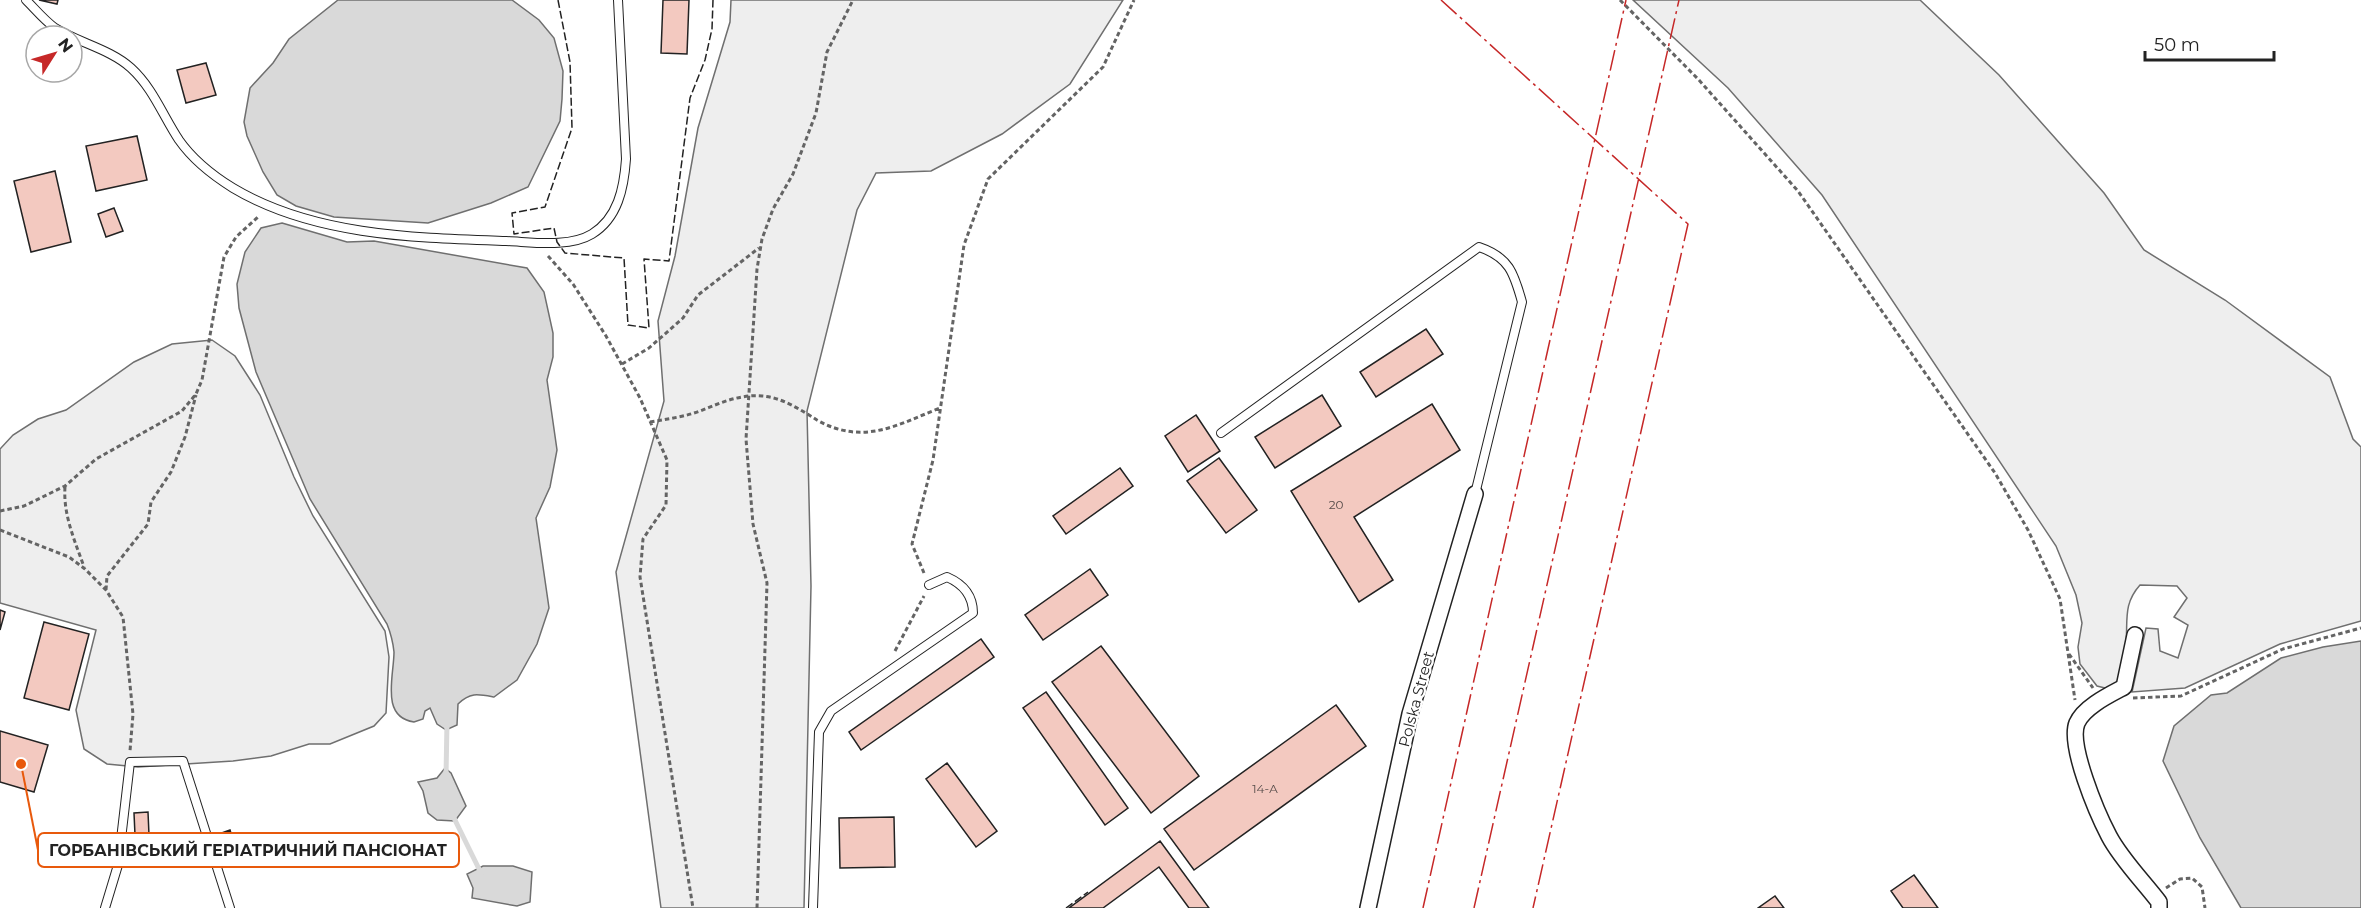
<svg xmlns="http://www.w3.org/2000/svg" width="2361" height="908" viewBox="0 0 2361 908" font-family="Montserrat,sans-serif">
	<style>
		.green { fill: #eee; stroke: #6f6f6f; stroke-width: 1.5 }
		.water { fill: #d9d9d9; stroke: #6f6f6f; stroke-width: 1.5 }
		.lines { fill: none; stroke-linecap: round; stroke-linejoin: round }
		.stream { stroke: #d9d9d9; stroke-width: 5 }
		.building { fill: #f3c9c0; stroke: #222; stroke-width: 1.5 }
		.lane-casing { stroke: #222; stroke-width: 10 }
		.street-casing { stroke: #222; stroke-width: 18 }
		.path { stroke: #646464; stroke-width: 3; stroke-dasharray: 4.5 3; stroke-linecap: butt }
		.lane { stroke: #fff; stroke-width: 8 }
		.street { stroke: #fff; stroke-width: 15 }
		.fence { stroke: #222; stroke-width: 1.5; stroke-dasharray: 8 3; stroke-linecap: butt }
		.power { stroke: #c62828; stroke-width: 1.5; stroke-dasharray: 21 4.5 3 4.5; stroke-linecap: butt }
		.labels { text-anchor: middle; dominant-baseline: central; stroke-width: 4.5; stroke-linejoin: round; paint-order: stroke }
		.number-label { font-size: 12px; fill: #564c4a }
		.street-label { font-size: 15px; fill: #222; stroke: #fff }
		.leader { fill: none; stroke: #e8590c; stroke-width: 2 }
		.callout-dot { fill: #e8590c; stroke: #fff; stroke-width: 2 }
		.callout { fill: #fff; stroke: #e8590c; stroke-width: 2 }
		.callout-label { font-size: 16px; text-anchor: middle; font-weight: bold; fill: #222 }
	</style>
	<rect width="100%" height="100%" fill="#fff"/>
	<!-- green -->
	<path class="green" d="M731,0H1123L1070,84L1002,134L931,171L876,173L857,210L807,411L811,586L804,908H661L616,572L664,401L658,321L675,256L698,128L730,22Z
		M1633,0H1920L1999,75L2104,193L2144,250L2225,300L2330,377L2353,439L2361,447V621L2280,644L2185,688L2132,692L2146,628L2158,629L2160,651L2178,658L2188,625L2174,617L2187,598L2177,586L2140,585C2123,604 2128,620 2126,643C2125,657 2120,672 2117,685L2105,688L2097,686L2080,664L2078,647L2082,623L2076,595L2056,546L1822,195L1728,88Z
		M212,340L235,356L260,395L294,477L313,516L385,631L389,657L386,713L374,726L330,744H309L271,756L233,761L138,767L107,764L84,749L76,710L96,630L0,603V449L13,435L38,419L66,410L134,362L172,344Z"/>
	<!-- water -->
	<path class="water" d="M338,0H512L539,20L554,38L563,71L562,99L560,121L528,187L491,203L428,223L334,217L296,206L277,195L263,172L247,136L244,122L250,88L273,63L289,39Z
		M282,223L347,242L374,241L527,268L544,292L553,333V357L547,380L557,450L550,487L536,518L549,608L537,644L517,680L494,697C478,694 470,692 458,704L457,725L446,730L437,724L430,708L425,711L423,719L414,722C380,717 394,676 394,652C393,642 391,634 387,624L310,499L256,372L239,308L237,284L245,252L261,228Z
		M2361,641V908H2241L2200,838L2163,761L2174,726L2211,695L2227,693L2281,658L2323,647Z
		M445,768L451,773L466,806L455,821L437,820L428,813L423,791L418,782L437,778Z
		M483,866H513L532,872L530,902L517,906L472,898L473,888L467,874Z"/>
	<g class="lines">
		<!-- stream -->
		<path class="stream" d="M446,776L447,722
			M452,814L481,873"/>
	</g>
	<!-- building -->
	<path class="building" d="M39,0H58L57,4Z
		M663,0H689L687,54L661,53Z
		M206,63L216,95L186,103L177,70Z
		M137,136L147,180L96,191L86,146Z
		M55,171L71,242L31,252L14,181Z
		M114,208L123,231L106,237L98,214Z
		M1426,329L1443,354L1376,397L1360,372Z
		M1322,395L1341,426L1275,468L1255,437Z
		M1432,404L1460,450L1354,517L1393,580L1359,602L1291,491Z
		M1196,415L1220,451L1188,472L1165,436Z
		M1219,458L1257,510L1226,533L1187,481Z
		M1120,468L1133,486L1066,534L1053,516Z
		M1090,569L1108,595L1043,640L1025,615Z
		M0,610L5,612L0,630Z
		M44,622L89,634L69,710L24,698Z
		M981,639L994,657L861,750L849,732Z
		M1101,646L1199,776L1151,813L1052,682Z
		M1046,692L1128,808L1105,825L1023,708Z
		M1336,705L1366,746L1194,870L1164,829Z
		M0,731L48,745L34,792L0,782Z
		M947,763L997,831L976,847L926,779Z
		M148,812L149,835H135L134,813Z
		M894,817L895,867L840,868L839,818Z
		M230,830L237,853L223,857L216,835Z
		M1160,841L1209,908H1189L1159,867L1103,908H1069Z
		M1914,875L1938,908H1903L1891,891Z
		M1775,896L1784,908H1758Z"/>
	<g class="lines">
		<!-- lane casing -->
		<g class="lane-casing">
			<path id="lane" d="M26,0C35,9 45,21 55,28C79,43 110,49 131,68C153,88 163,116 179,140C193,160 212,175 233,188C313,236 416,238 506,241C532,242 569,248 592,234C618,218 624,188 626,159L618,0
				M1221,433L1479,247C1509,257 1514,273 1522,302L1475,494
				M105,908L118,865L130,762L183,761L230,908
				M813,908L819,732L831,711L973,613C973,595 963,584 947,577L929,585"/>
		</g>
		<!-- street casing -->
		<g class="street-casing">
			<path id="street" d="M2135,635L2124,687C2109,695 2084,707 2077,723C2068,745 2097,813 2109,836C2121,859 2143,881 2159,902V908
				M1368,908L1410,714L1475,494"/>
		</g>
		<!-- path -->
		<path class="path" d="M1620,0L1698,79L1798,191L1995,473L2028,530L2060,599L2075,700
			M548,256L573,284L606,336L640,398L667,460L666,505L643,539L640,577L693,908
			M622,364L649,348L683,318L698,295L759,248
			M650,422C667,419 684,417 700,411C720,403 740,394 762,396C781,397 801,410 817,420C863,446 897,425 940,408
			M65,487C63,515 75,541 84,567
			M0,511L24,506L65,486L96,459L182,411L196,394L202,380L224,257L236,237L259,216
			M0,530L69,557L85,569L106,590L123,617L133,714L130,751
			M924,573L912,544L933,460L964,245L988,179L1103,67L1134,0
			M106,590L107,576L148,524L151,502L171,472L185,437L196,395
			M895,651L924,596
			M2069,654L2093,688
			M2133,698L2181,696L2283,649L2361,628
			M2166,888L2180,879L2192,878L2202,887L2205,908
			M757,908L767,583L753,524L746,439L757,269L762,239L773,209L793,174L816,113L827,52L853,0"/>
		<!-- lane -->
		<use href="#lane" class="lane"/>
		<!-- street -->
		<use href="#street" class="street"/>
		<!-- fence -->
		<path class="fence" d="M558,0L570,62L572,128L545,207L512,213L514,234L554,228L557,242L565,253L624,258L628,325L649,328L644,259L669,261L690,98L705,60L712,29L713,0
			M1066,908L1088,892"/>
		<!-- power -->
		<path class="power" d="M1441,0L1688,224L1533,908
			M1423,908L1626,0
			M1474,908L1679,0"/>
	</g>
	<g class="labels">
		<!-- number labels -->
		<g class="number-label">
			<text x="1336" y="504">20</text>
			<text x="1265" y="788">14-А</text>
		</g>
		<!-- street labels -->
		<g class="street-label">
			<text transform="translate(1416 699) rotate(-75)">Polska Street</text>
		</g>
	</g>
	<!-- callouts -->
	<path class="leader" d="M21 764L38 850"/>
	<circle class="callout-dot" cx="21" cy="764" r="6"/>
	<rect class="callout" x="38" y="833" width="421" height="34" rx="6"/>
	<g class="callout-label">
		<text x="248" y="856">ГОРБАНІВСЬКИЙ ГЕРІАТРИЧНИЙ ПАНСІОНАТ</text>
	</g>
	<!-- north arrow -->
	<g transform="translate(54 54) rotate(53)"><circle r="28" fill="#ffffff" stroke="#a7a7a7" stroke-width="1.5"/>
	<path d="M0-4.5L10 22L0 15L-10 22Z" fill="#c62828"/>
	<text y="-9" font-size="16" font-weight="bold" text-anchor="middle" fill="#222222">N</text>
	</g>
	<!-- scale -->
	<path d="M2145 51v9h129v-9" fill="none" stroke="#222222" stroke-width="3"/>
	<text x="2154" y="51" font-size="18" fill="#222222" stroke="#ffffff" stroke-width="4.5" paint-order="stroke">50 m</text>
</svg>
